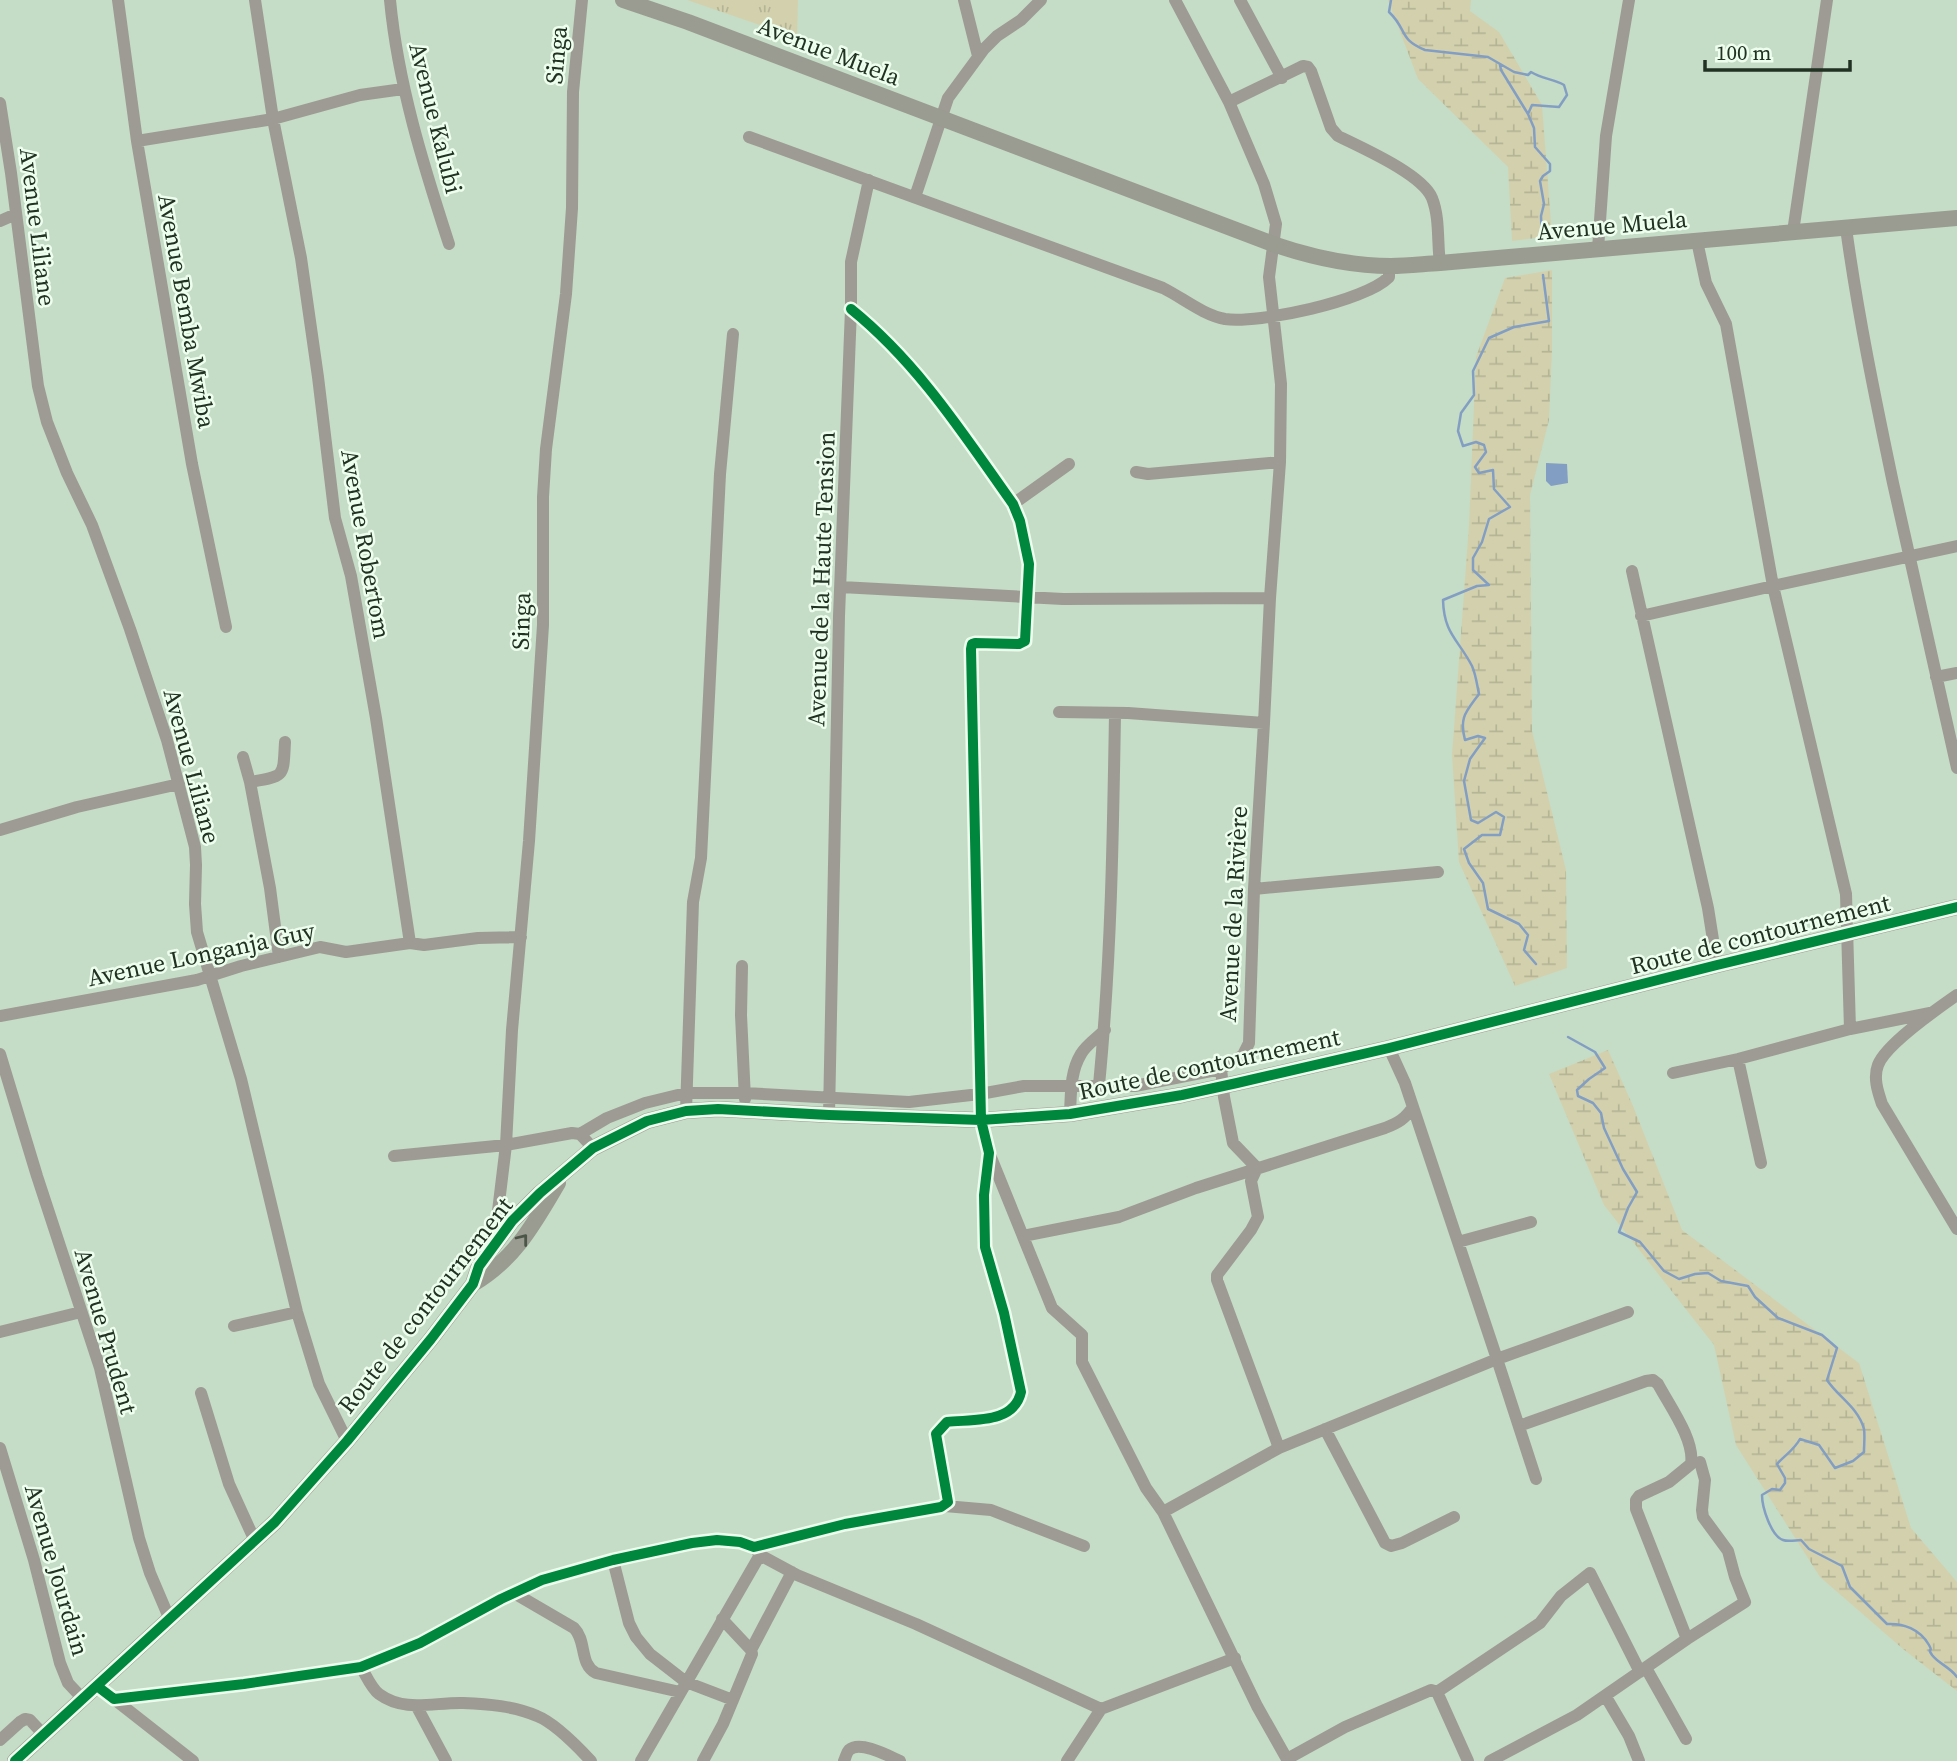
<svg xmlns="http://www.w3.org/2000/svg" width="1957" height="1761" viewBox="0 0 1957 1761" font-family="'Source Serif 4',serif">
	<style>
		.grass { fill: url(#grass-tufts) }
		.wetland { fill: url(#wetland-marsh) }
		.water { fill: #839ec3 }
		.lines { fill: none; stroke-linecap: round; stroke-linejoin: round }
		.stream { stroke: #839ec3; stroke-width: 2.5 }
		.street { stroke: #9d9b94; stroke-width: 12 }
		.secondary { stroke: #9a9b91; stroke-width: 16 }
		.cycleway-casing { stroke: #eefeee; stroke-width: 15 }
		.cycleway { stroke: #00873e; stroke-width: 10 }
		.oneway { stroke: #4b5649 }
		.labels { text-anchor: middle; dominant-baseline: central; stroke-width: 5; stroke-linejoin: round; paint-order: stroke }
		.street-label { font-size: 24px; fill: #213122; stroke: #eefeee }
	</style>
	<defs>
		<pattern id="grass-tufts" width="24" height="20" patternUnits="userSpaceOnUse" patternTransform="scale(1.75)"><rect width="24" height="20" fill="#d3d1ad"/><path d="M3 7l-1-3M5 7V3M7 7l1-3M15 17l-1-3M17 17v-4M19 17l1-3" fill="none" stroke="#b5b495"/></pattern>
		<pattern id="wetland-marsh" width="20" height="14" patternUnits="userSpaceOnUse" patternTransform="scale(1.75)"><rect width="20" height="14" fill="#d3d1ad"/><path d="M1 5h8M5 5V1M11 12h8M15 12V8" fill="none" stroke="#b5b495"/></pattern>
	</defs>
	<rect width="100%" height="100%" fill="#c5dcc6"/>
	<!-- grass -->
	<path class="grass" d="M687,0H798L797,38Z"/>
	<!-- wetland -->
	<path class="wetland" d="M1388,0H1471L1470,11L1499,32L1542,105L1552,236L1512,241L1508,167L1418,79Z
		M1552,270V350L1549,420L1530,495L1532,731L1566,870L1567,968L1515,986L1459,862L1452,755L1469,525L1476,357L1505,278Z
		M1608,1050L1633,1106L1682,1230L1859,1363L1911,1528L1957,1582V1691L1903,1649L1820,1577L1736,1445L1714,1345L1604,1205L1549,1074Z"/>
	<!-- water -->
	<path class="water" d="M1546,463L1567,464L1568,483L1551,486L1546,481Z"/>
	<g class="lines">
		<!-- stream -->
		<path class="stream" d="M1391,0L1389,12C1408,30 1398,39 1425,50L1488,57L1514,72L1528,75L1531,72C1542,79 1554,79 1564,85L1567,95L1559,107L1532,105L1528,114L1534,128L1535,147L1550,164V171L1543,176L1540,181L1544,204L1541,216L1542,241
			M1500,65L1501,70L1528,114
			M1536,964L1524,950L1528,935L1519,924L1488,909L1483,883L1469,863L1464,849L1482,835H1500L1504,817L1496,812L1478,823L1471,820L1464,781L1470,759L1485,738L1478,736L1465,740C1459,717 1466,712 1479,694C1477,685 1476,675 1472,666C1458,639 1444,634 1443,600L1477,586L1489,585L1473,570V558L1482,542L1489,519L1510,507L1494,489L1493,470L1479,473L1475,467L1486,452L1484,445L1476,442L1463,446L1458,431L1461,413L1474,395L1473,371L1489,338L1514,327L1549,321L1543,275
			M1568,1037L1595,1052L1605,1068L1589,1079L1577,1090L1578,1096L1593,1103L1601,1113L1604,1128L1623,1169L1637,1192L1628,1208L1619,1232L1640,1242L1664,1271L1679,1279L1695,1274L1708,1273L1721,1281L1748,1286L1755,1297L1778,1318L1822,1335L1837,1348L1827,1380C1838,1397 1858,1407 1864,1429C1865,1435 1864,1445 1864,1452L1853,1461L1835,1468L1819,1445L1800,1439C1794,1450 1785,1455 1777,1464L1785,1478V1483L1780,1490L1772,1489L1762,1495C1762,1507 1771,1536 1783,1540C1788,1542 1796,1540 1801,1540L1809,1549L1842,1566L1850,1587L1887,1624C1903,1623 1920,1629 1929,1645C1934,1654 1926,1646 1932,1655C1939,1664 1950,1667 1957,1677"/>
		<!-- street -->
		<path class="street" d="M118,0L137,141L192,464L226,627
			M255,0L273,119L301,258L318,377L335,518L351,576L376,718L410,943L424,945L478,938L521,937
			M390,0C398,84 423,164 449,244
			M964,0L978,56
			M1240,0L1282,78
			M1229,102L1303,66L1308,67L1311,71L1331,128L1338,136C1362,148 1422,174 1432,198C1440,218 1437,242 1440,263
			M0,103L11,173L38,386L47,422L67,473L92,525L130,629L167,740L195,847L196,865L195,904L197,932L241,1079L297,1312L319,1384L347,1441
			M749,137L1163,288C1183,298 1203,315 1225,319C1258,324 1366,301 1389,277V266
			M137,141L273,119L360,95L403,89
			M915,197L948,98L984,49L997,36L1021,20L1041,0
			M0,221L16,214
			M1846,228C1858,315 1875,397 1893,483C1914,578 1935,673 1957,768
			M1793,232L1827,0
			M1697,241L1706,283L1726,324L1773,586L1957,546
			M1598,249L1606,136L1629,0
			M1136,472L1148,474L1280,462
			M1013,504L1069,464
			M1632,571L1708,908L1717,965
			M841,587L1063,599L1270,598
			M1641,616L1773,586L1846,894L1850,1029
			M1936,677L1957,673
			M1059,712L1128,713L1264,723
			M243,757L250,782L270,888L279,957
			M250,782C286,776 283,777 285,742
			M0,830L77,807L179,784
			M1254,889L1438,872
			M742,966L741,1015L745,1099
			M1957,995C1937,1009 1886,1044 1878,1065C1873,1078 1878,1092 1882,1104L1957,1229
			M0,1016L197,980L241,966L320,947L346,952L410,943
			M0,1054L37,1176L100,1368L139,1538L150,1573L170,1620
			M1738,1059L1761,1163
			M1673,1073L1738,1059L1850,1029L1930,1013
			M1099,1085C1111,962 1113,838 1115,714
			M686,1111L693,902L701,858L720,474L733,334
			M1070,1114C1071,1094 1070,1072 1081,1054C1086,1045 1097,1038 1105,1030
			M829,1115L839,616L851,309V262L869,180
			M580,1134L607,1118L645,1103L686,1093H744L909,1102L980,1094L1024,1086H1135L1221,1069
			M990,1155L1052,1308L1082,1335V1362L1146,1488L1163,1512L1257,1706L1288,1761
			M394,1156L506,1145L572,1133L580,1134L593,1148
			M1023,1236L1119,1217L1196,1188L1385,1128C1398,1123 1405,1119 1413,1107
			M1458,1242L1531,1222
			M494,1244L506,1145L512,1030L529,841L543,625V497L546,449L566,294L572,208L573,92L582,0
			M234,1326L297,1312
			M0,1332L81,1312
			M201,1393L229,1484L255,1541
			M1519,1426L1646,1381L1653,1380L1658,1384C1669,1405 1695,1440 1691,1464L1669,1482L1639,1496L1636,1500V1509L1687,1639
			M1325,1429L1385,1543L1391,1546L1402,1543L1454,1517
			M0,1448L34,1560L60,1663L68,1683L83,1699
			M1279,1448L1497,1359L1405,1083L1389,1048
			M1536,1479L1497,1359L1628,1312
			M945,1506L991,1510L1084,1546
			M1163,1512L1279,1448L1217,1280V1275L1251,1230L1258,1217L1251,1181L1257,1168L1233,1143L1224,1097L1221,1069L1243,1055L1249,1043L1254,889L1264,723L1270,598L1280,462L1281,384L1269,277L1276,224L1264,184L1229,102L1175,0
			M754,1547L760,1555L797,1575L916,1624L1101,1709
			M613,1560L629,1623L636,1637L650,1654L686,1682L733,1700
			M514,1593L574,1628C587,1641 579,1664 596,1673L680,1692
			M751,1650L792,1572
			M361,1667C366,1675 371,1688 379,1694C405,1713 434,1702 463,1703C488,1704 514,1706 537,1716C555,1723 578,1747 591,1761
			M1646,1668L1686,1739
			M97,1686L114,1699L244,1684L361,1667L420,1643L501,1599L542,1580L613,1560L692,1543L717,1540L740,1542L754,1547L845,1524L941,1507L948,1502L936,1434L947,1422C973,1419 1014,1424 1021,1392L1004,1313L985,1247L984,1195L989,1153L981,1120L971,649L972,644L975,643L1019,644L1025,641L1029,564L1020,521L1013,504C964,435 918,363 851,309
			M1437,1692L1540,1623L1561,1596L1590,1573L1640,1672
			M1606,1697L1629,1736L1639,1761
			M114,1699L193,1761
			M417,1707L446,1761
			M1101,1709L1235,1658
			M0,1740L20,1722L25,1719L30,1720L44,1735
			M1287,1759L1345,1727L1431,1690L1437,1692L1468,1761
			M641,1761L760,1555
			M703,1761L723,1724L752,1654L751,1650L722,1619
			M844,1761C846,1757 846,1753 849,1750C860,1740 889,1756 900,1761
			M1067,1761L1101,1709
			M1490,1761L1577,1715L1687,1639L1745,1602L1735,1577L1728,1551L1703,1517L1702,1510L1705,1480L1700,1462"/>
		<!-- secondary -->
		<path class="secondary" d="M623,0L688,22L1273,244C1311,257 1351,266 1391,266C1407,266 1423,264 1440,263L1957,218
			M473,1284C515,1259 534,1224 558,1183
			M15,1761L275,1522L347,1441L431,1339L473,1284L479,1266L512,1221L540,1193L593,1148L647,1121L686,1111L718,1109L829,1115L981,1120L1070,1114L1182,1095L1237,1083L1389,1048L1717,965L1957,907"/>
		<!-- cycleway casing -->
		<g class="cycleway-casing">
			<path id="cycleway" d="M97,1686L114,1699L244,1684L361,1667L420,1643L501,1599L542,1580L613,1560L692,1543L717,1540L740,1542L754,1547L845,1524L941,1507L948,1502L936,1434L947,1422C973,1419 1014,1424 1021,1392L1004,1313L985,1247L984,1195L989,1153L981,1120L971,649L972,644L975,643L1019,644L1025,641L1029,564L1020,521L1013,504C964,435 918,363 851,309
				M15,1761L275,1522L347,1441L431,1339L473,1284L479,1266L512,1221L540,1193L593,1148L647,1121L686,1111L718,1109L829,1115L981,1120L1070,1114L1182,1095L1237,1083L1389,1048L1717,965L1957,907"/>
		</g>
		<!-- cycleway -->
		<use href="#cycleway" class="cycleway"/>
	</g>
	<!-- one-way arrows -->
	<defs><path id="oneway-chevron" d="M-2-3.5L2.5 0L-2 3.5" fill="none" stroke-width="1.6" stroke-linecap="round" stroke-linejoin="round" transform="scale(1.75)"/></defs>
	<use class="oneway" href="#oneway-chevron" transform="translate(523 1239) rotate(-52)"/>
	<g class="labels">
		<!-- street labels -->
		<g class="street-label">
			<text transform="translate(829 51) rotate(21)">Avenue Muela</text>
			<text transform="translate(556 55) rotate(-85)">Singa</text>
			<text transform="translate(436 118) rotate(76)">Avenue Kalubi</text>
			<text transform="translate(1612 225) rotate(-5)">Avenue Muela</text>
			<text transform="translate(38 227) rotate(83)">Avenue Liliane</text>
			<text transform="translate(187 311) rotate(80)">Avenue Bemba Mwiba</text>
			<text transform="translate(366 544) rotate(80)">Avenue Robertom</text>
			<text transform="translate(821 579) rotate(-88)">Avenue de la Haute Tension</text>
			<text transform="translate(521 621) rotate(-88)">Singa</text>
			<text transform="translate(192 766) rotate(75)">Avenue Liliane</text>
			<text transform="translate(1233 914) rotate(-87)">Avenue de la Rivière</text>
			<text transform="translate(1760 934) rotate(-14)">Route de contournement</text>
			<text transform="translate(201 954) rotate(-12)">Avenue Longanja Guy</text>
			<text transform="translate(1209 1064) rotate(-12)">Route de contournement</text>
			<text transform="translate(425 1305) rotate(-52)">Route de contournement</text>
			<text transform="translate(106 1331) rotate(74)">Avenue Prudent</text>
			<text transform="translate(57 1570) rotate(74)">Avenue Jourdain</text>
		</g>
	</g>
	<!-- scale -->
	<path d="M1705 60v10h145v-10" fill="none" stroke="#213122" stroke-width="3.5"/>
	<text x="1716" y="60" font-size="21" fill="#213122" stroke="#eefeee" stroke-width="5" paint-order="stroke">100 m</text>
</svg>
